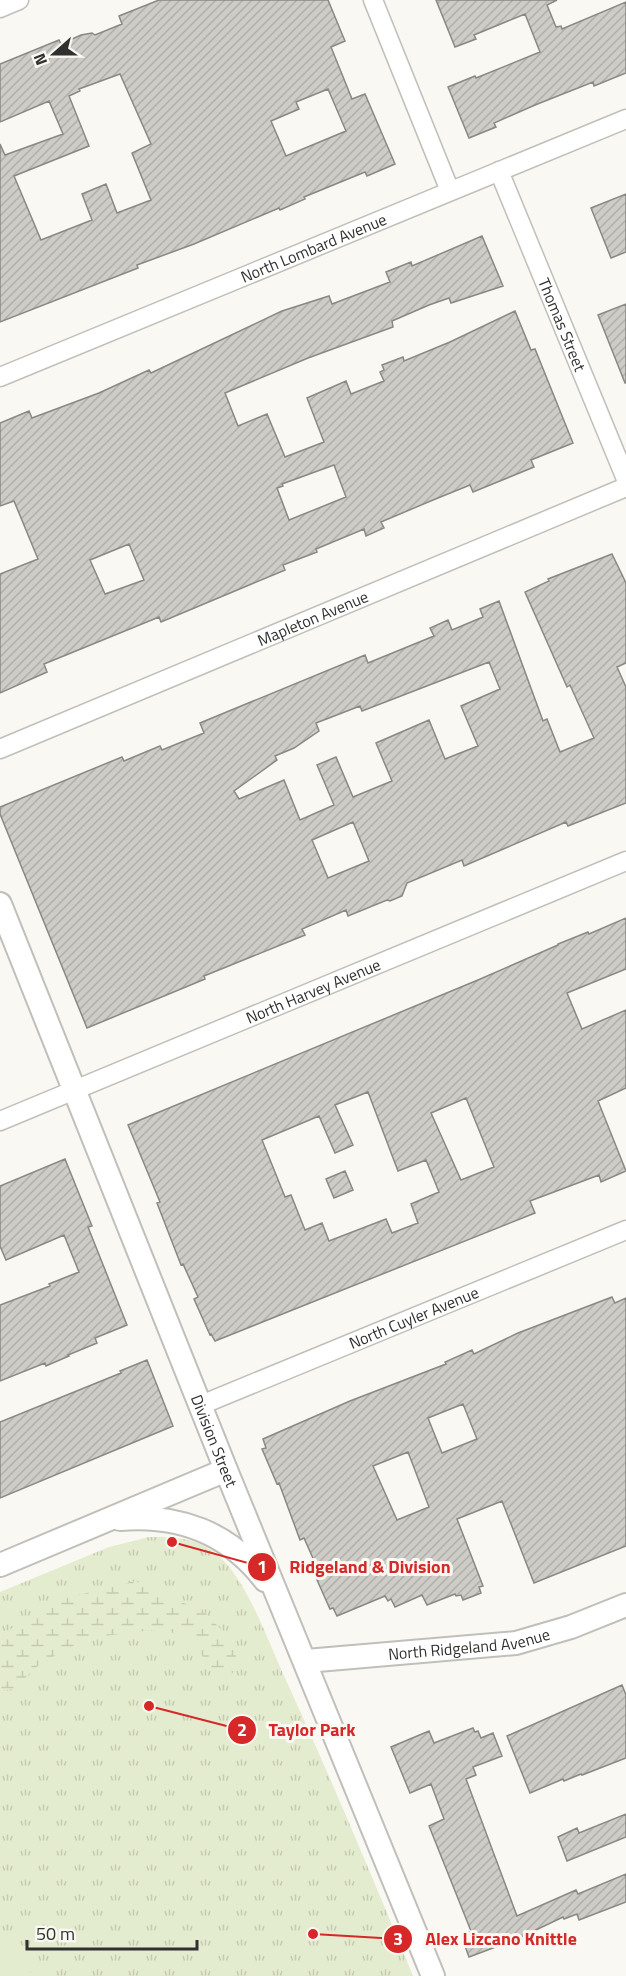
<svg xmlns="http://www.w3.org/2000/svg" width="626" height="1976" viewBox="0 0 626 1976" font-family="'Titillium Web',sans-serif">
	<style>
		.grass { fill: url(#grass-tufts) }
		.wetland { fill: url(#wetland-marsh) }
		.pitch { fill: #e4eccf }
		.building { fill: url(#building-hatch); stroke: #898883; stroke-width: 1.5; fill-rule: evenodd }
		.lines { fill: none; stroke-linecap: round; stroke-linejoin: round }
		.minor-casing { stroke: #c0bfba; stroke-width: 21 }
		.tertiary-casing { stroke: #c0bfba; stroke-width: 26 }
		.minor { stroke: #fff; stroke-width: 18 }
		.tertiary { stroke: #fff; stroke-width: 22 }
		.labels { text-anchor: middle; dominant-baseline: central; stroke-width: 6; stroke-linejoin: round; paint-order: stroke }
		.street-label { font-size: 16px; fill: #30302e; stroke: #f9f8f2 }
		.leader { fill: none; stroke: #d62828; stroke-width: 2 }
		.callout-dot { fill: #d62828; stroke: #f9f8f2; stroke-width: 2 }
		.mark-label { font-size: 18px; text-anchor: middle; font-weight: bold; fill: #fff }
		.callout-label { font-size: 18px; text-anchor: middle; font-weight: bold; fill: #d62828; stroke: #f9f8f2; stroke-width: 6; stroke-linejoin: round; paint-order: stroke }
	</style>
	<defs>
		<pattern id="grass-tufts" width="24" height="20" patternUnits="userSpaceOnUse" patternTransform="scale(1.5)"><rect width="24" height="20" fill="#e4eccf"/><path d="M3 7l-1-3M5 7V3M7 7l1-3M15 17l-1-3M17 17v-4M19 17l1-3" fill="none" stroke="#c4cbb2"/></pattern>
		<pattern id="wetland-marsh" width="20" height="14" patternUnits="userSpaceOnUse" patternTransform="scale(1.5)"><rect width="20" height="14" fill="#e4eccf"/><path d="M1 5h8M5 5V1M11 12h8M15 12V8" fill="none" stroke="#c4cbb2"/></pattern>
		<pattern id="building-hatch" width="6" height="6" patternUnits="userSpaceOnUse" patternTransform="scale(1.5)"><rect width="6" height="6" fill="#cdccc6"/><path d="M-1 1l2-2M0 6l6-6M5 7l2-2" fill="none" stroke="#b0b0aa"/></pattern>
	</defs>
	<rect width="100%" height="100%" fill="#f9f8f2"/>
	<!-- grass -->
	<path class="grass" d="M149,1537C180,1537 201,1538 224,1561C250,1589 269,1643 285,1678C330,1776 372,1876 413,1976H0V1592L109,1547Z"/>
	<!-- wetland -->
	<path class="wetland" d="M135,1581L174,1600L202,1609L228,1637L236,1656L234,1672L225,1677L211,1671L190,1635L152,1630L96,1637L62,1651L38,1666L13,1689L0,1691V1635L66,1598Z"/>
	<!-- pitch -->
	<path class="pitch" d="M20,1944L32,1976H0V1952Z"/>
	<!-- building -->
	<path class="building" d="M159,0H328L345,41L331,47L352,99L365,94L395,164L367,176L365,172L304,197L305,199L280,210L279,208L194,244L137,265L138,268L0,322V144L5,155L63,134L49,101L0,122V64L59,40L61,44L81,35L92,33L95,35L122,24L119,16ZM120,74L151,144L132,153L151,200L117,213L106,184L82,194L92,220L41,240L14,176L89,146L69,96L80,91L79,89ZM328,89L346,131L286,156L271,121L299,109L296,102Z
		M436,0H557L547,5L556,27L561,26L562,29L626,2V73L594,86L593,82L535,105L494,123L496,127L469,138L448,87L475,76L476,78L540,52L525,14L474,35L476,39L455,47Z
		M626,194V252L611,258L591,208Z
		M482,236L503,286L451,303L449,298L429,305L392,321L393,327L308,358L225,393L238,426L267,414L285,457L324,442L307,398L346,381L351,394L384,381L380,372L384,370L382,365L403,357L404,361L450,342L515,311L531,350L535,349L573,443L531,460L534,467L473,492L470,485L433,500L381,522L384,528L366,536L364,529L316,549L317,552L283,565L285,570L161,622L159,617L44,664L47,672L0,693V574L38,559L14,501L0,506V423L29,411L32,418L99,393L149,370L151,373L282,311L329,296L332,304L390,282L386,272L411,262L412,266ZM334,465L346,497L289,520L277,488L283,486L282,484ZM129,544L144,580L105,594L90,560Z
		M626,304V383H625L598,315Z
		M612,554L626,583V663L617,667L626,687V803L568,826L566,822L464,866L462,860L407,883L402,896L390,901L387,900L348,916L346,910L302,929L305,935L204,976L205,979L87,1028L0,814V807L122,757L124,761L160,746L162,750L204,733L200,723L365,655L368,663L434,636L430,628L448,620L452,630L483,617L480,609L499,601L543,721L547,719L560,752L594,738L570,685L567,687L525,592L549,581L548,579ZM489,662L500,689L461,706L478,746L445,759L429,720L376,743L392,781L353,797L336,757L317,765L334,805L300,820L284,780L239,799L234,791L277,760L275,756L294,748L319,731L316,723L360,706L362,711ZM353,822L369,861L328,878L312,840Z
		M626,918V969L567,993L582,1029L626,1010V1088L598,1101L626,1171L601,1182L599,1175L530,1201L535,1213L215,1341L211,1334L210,1335L194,1299L198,1297L183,1264L181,1265L157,1203L160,1202L128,1125L478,980L558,945V944L588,932L589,934ZM368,1092L398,1171L426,1160L439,1192L411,1204L418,1223L392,1233L386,1219L329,1241L322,1223L305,1230L291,1195L285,1197L262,1140L319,1116L335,1153L353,1145L335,1105ZM466,1098L494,1167L461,1180L431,1113Z
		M65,1159L92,1226L88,1227L127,1325L95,1338L97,1343L68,1355L69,1356L46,1366L45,1363L0,1381V1305L50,1286L49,1284L79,1272L64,1235L6,1260L0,1246V1186Z
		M345,1171L353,1190L334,1198L326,1179Z
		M612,1297L615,1303L626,1298V1546L534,1583L502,1501L457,1519L483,1586L479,1587L481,1593L463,1600L461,1595L456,1596L455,1594L427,1605L422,1595L395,1607L391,1599L388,1601L385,1596L337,1616L333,1608L330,1609L325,1598L314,1573L319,1572L304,1538L300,1540L279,1483L277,1484L262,1449L266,1448L263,1439L350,1401L446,1364L445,1362L472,1350L474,1354L518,1333ZM463,1404L477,1439L442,1453L428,1418ZM408,1452L429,1507L397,1520L373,1466Z
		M147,1360L173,1426L0,1498V1422L121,1373L120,1371Z
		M622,1685L626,1695V1758L582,1775L581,1774L564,1781L563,1779L530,1793L507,1736Z
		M473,1728L475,1732L478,1731L481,1738L493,1733L502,1756L473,1767L476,1775L466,1779L517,1916L576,1890L578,1894L626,1874V1902L579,1920L577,1914L564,1919L563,1917L517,1939L469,1957L461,1935L471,1931L429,1826L444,1819L431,1784L410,1793L391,1747L429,1731L434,1743Z
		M626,1814V1837L567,1861L558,1837L577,1828L579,1833Z"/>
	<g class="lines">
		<!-- minor casing -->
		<g class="minor-casing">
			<g id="minor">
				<path d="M373,0L450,191"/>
				<path d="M0,8L19,0"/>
				<path id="s1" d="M499,171L626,479"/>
				<path id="s2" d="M0,377L626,119"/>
				<path id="s3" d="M0,749L626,487"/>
				<path id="s4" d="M0,1121L626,861"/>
				<path id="s5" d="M201,1405L626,1230"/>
			</g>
		</g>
		<!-- tertiary casing -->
		<g class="tertiary-casing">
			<g id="tertiary">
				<path id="s6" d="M0,904L226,1470L433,1976"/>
				<path d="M120,1519C179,1514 229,1533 265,1580"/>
				<path d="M0,1565L226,1470"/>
				<path id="s7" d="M306,1661L516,1643L571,1627L626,1605"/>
			</g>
		</g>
		<!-- minor -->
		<use href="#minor" class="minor"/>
		<!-- tertiary -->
		<use href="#tertiary" class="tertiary"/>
	</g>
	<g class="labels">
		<!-- street labels -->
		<g class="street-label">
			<text stroke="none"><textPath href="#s2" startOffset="339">North Lombard Avenue</textPath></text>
			<text stroke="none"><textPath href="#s1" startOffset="166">Thomas Street</textPath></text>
			<text stroke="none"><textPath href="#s3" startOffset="339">Mapleton Avenue</textPath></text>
			<text stroke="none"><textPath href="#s4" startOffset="339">North Harvey Avenue</textPath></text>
			<text stroke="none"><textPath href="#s5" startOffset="230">North Cuyler Avenue</textPath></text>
			<text stroke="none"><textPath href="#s6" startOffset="578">Division Street</textPath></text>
			<text stroke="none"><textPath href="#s7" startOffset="164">North Ridgeland Avenue</textPath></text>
		</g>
	</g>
	<!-- callouts -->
	<path class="leader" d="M172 1542L262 1567M149 1706L242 1730M313 1934L398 1939"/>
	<g class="callout-dot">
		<circle cx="172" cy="1542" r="6"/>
		<circle cx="149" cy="1706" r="6"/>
		<circle cx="313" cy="1934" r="6"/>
		<circle cx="262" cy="1567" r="15"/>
		<circle cx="242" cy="1730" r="15"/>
		<circle cx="398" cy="1939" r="15"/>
	</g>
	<g class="mark-label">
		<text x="262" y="1573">1</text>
		<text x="242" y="1736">2</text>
		<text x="398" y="1945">3</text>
	</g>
	<g class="callout-label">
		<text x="370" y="1573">Ridgeland &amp; Division</text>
		<text x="312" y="1736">Taylor Park</text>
		<text x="501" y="1945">Alex Lizcano Knittle</text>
	</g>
	<!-- north arrow -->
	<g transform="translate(54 54) rotate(249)" stroke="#f9f8f2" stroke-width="4.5" paint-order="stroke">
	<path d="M0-4.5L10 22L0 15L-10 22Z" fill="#30302e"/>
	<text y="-9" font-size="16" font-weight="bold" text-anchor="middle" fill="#30302e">N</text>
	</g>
	<!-- scale -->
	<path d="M27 1940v9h170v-9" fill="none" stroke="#30302e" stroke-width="3"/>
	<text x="36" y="1940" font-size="18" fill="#30302e" stroke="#f9f8f2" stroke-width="4.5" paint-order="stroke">50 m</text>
</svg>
